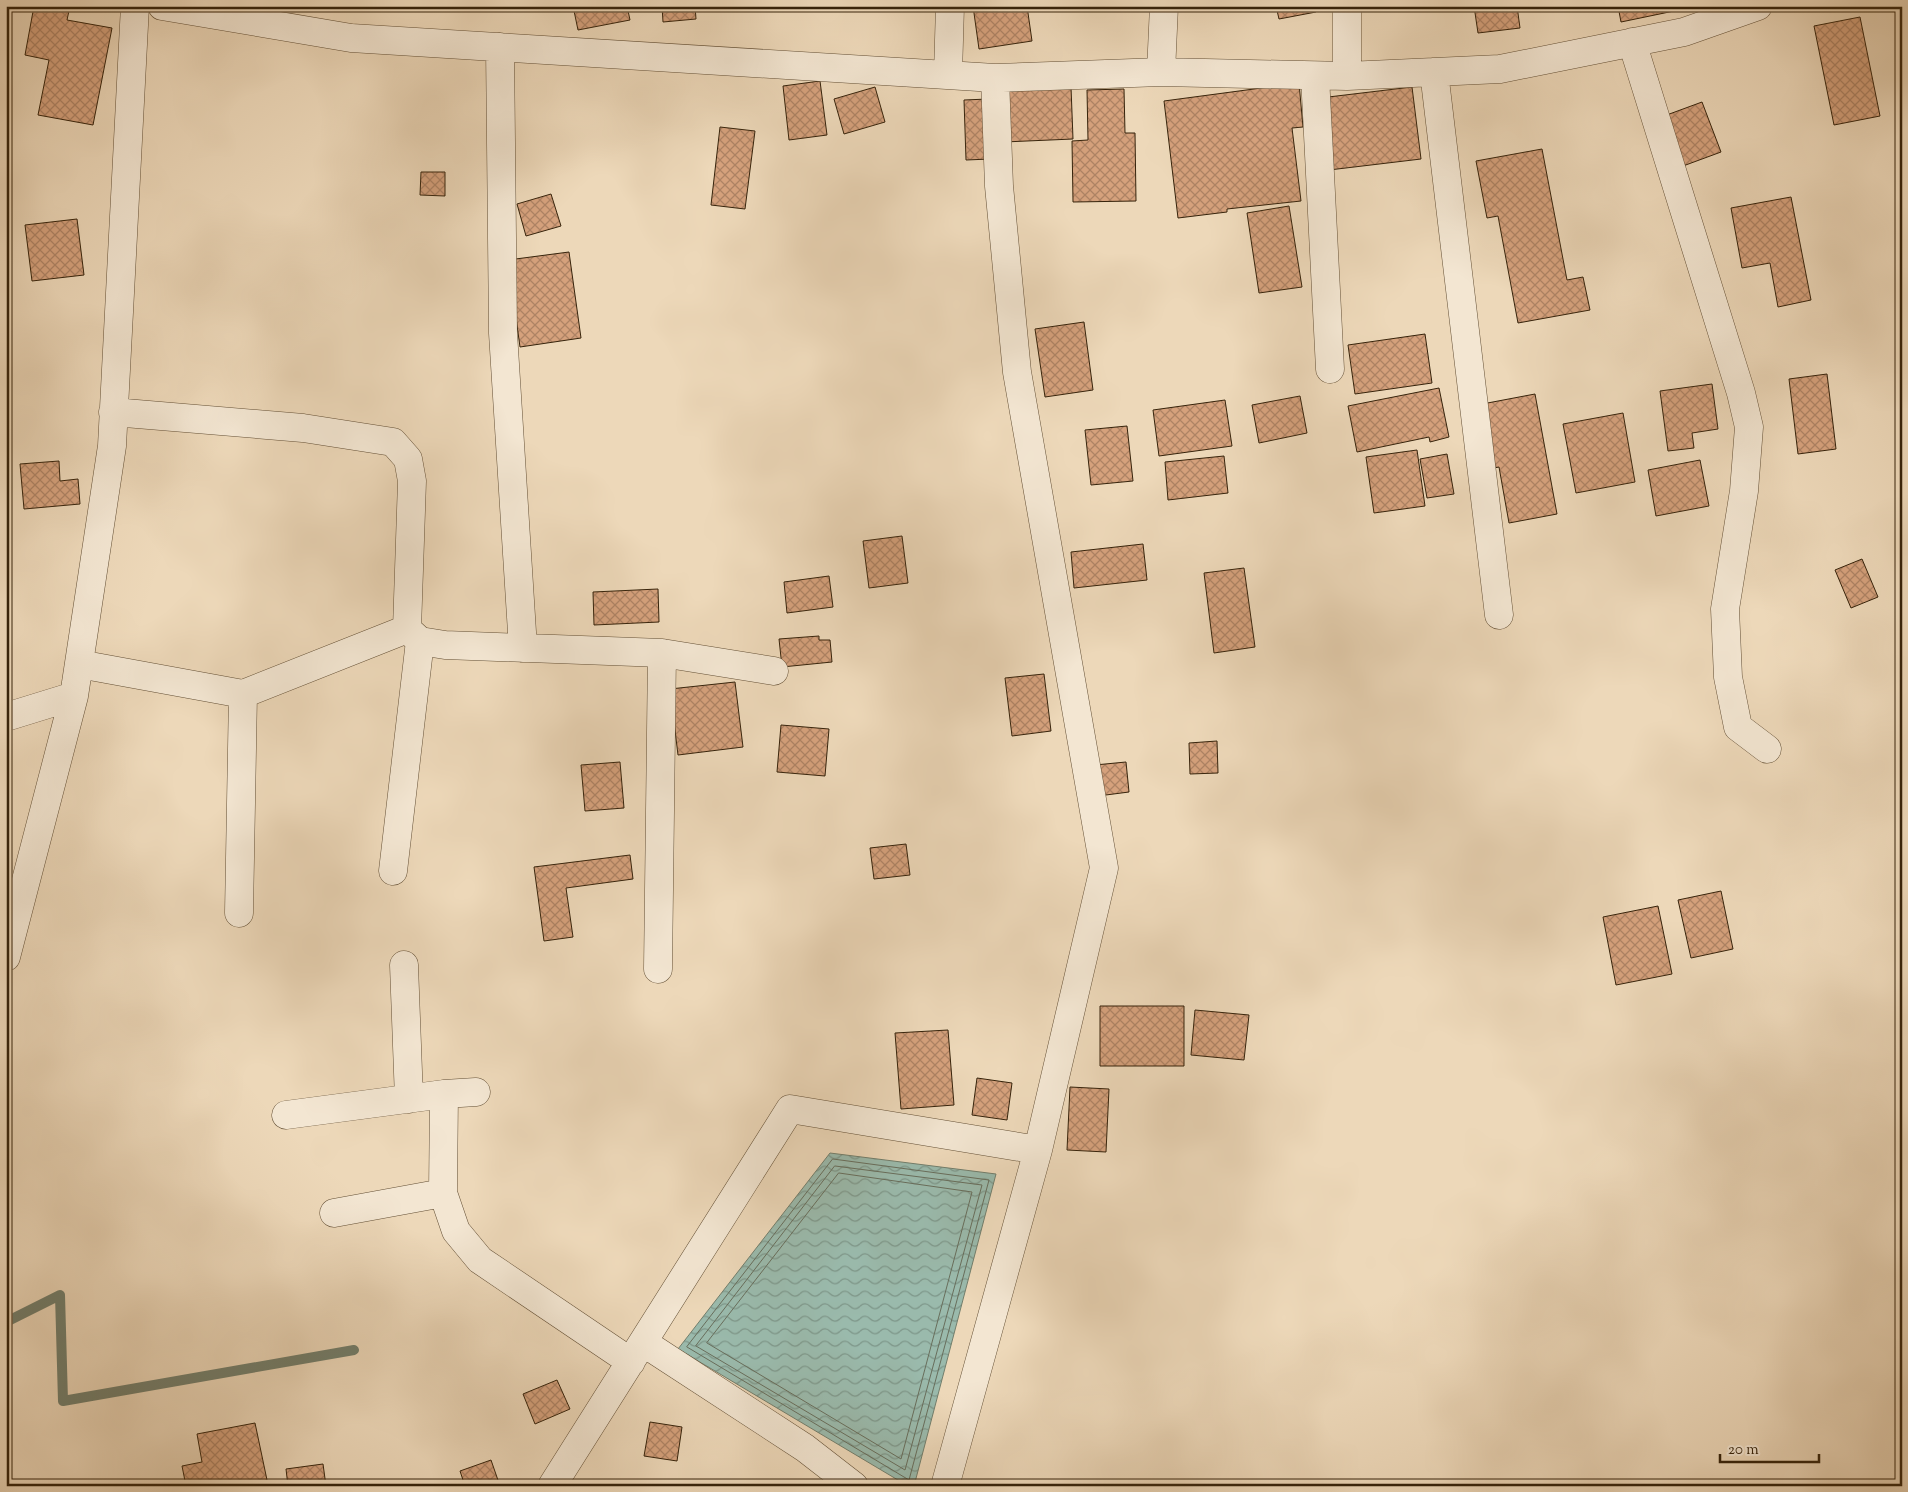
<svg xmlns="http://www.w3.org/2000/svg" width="1908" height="1492" viewBox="0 0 1908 1492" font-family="'Sorts Mill Goudy',serif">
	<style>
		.water { fill: url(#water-waves); stroke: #727e6c }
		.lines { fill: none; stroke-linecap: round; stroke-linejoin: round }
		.shore { stroke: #686e5c; stroke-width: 1 }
		.stream { stroke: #727e6c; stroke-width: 10 }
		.building { fill: url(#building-cross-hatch); stroke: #36230b }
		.minor-casing { stroke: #645036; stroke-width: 29 }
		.minor { stroke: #f3e6d2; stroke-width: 28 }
	</style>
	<defs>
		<pattern id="water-waves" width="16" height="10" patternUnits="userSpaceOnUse" patternTransform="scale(1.25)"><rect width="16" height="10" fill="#9abaac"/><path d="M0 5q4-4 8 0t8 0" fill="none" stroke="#7e978a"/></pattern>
		<pattern id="building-cross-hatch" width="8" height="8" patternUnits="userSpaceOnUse" patternTransform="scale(1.25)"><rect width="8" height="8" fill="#d5a17c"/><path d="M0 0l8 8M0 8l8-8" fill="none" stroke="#ae8364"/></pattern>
	</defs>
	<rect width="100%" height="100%" fill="#edd8b9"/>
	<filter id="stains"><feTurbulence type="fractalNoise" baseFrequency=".004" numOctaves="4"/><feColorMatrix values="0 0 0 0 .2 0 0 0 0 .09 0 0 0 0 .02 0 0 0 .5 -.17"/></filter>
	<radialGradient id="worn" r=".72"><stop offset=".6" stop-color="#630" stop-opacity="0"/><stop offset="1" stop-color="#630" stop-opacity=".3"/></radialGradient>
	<!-- water -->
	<path class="water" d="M830,1153L996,1174L914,1486H908L678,1349Z"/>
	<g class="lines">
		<!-- shore -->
		<path class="shore" d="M833,1159L989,1180L909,1480L687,1347Z
			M835,1166L982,1185L905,1470L696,1346Z
			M839,1173L972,1192L901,1459L707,1343Z"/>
		<!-- stream -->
		<path class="stream" d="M6,1322L60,1295L63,1401L354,1350"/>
	</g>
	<!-- building -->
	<path class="building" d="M34,6H70L67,20L112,28L93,125L38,115L49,60L25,55Z
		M573,6H627L630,20L578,30Z
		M662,6H695L696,19L663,22Z
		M973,6H1027L1032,41L979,49Z
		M1276,6H1315L1316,12L1279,19Z
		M1474,6H1517L1520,28L1478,33Z
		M1533,6H1557L1534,11Z
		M1618,6H1698L1621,22Z
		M1860,17L1880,116L1834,125L1814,26Z
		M820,81L827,135L789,140L783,86Z
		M1299,83L1303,127L1292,128L1301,201L1227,209V212L1178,218L1164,101Z
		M875,87L885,122L844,134L834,99Z
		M1071,87L1073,139L1004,142L1002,90Z
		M1412,87L1421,159L1329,170L1320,98Z
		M1124,89L1125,133H1135L1136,201L1073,202L1072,141L1088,140L1087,90Z
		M988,99L990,159L966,160L964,100Z
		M1702,102L1721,152L1683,166L1664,116Z
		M720,127L755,131L745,209L711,205Z
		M1542,149L1567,280L1583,277L1590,310L1518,323L1498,216L1487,218L1476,161Z
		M421,172H445V196L420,195Z
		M551,194L561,226L526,236L517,204Z
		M1791,197L1811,300L1778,307L1770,263L1742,268L1731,208Z
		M1289,206L1302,287L1259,293L1247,213Z
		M77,219L84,275L32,281L25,225Z
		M569,252L581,338L520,347L508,260Z
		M1084,322L1093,390L1045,397L1035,329Z
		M1425,334L1432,383L1355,394L1348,345Z
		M1827,374L1836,449L1798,454L1789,379Z
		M1712,384L1718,429L1692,433L1694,448L1668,451L1660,391Z
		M1439,388L1449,437L1430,442L1429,437L1357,452L1348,406Z
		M1535,394L1557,514L1509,523L1499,467L1489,469L1477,405Z
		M1300,396L1307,433L1259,443L1252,405Z
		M1225,400L1232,446L1159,456L1153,410Z
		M1623,413L1635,482L1576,493L1563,424Z
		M1127,426L1133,481L1091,485L1085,430Z
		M1417,450L1425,506L1374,513L1366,457Z
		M1447,454L1454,494L1427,498L1420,459Z
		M1224,456L1228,493L1168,500L1165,462Z
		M1700,460L1709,506L1656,516L1648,470Z
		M59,461L60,481L78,479L80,504L24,509L20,464Z
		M902,536L908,583L869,588L863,541Z
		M1143,544L1147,580L1074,588L1071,552Z
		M1862,559L1878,597L1851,608L1835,570Z
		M1244,568L1255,647L1214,653L1204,573Z
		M829,576L833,607L787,613L784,582Z
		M658,589L659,622L594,625L593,592Z
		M819,636V640H830L832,662L782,667L779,639Z
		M1044,674L1051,731L1012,736L1005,678Z
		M735,682L743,747L678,755L670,689Z
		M781,725L829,729L825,776L777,772Z
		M1217,741L1218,773L1190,774L1189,743Z
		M620,762L624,808L585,811L581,765Z
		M1126,762L1129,792L1098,796L1095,765Z
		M906,844L910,875L874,879L870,848Z
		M630,855L633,879L566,888L573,937L544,941L534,867Z
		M1721,891L1733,949L1691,958L1678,900Z
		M1658,906L1672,974L1616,985L1603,917Z
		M1100,1006H1184V1066H1100Z
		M1195,1010L1249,1015L1244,1060L1191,1055Z
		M948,1030L954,1105L901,1109L895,1033Z
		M977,1078L1012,1083L1007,1120L972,1115Z
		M1070,1087L1109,1089L1106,1152L1067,1150Z
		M557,1380L570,1409L535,1424L523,1394Z
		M650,1422L682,1427L677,1461L644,1456Z
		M255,1423L267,1480L238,1486H186L182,1466L202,1462L197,1434Z
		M491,1460L500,1486H465L460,1471Z
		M323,1464L326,1486H288L286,1469Z"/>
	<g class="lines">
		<!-- minor casing -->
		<g class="minor-casing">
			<path id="minor" d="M162,6L351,38L995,78L1161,72L1347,76L1500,69L1684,32L1758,6
				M1632,42L1741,393L1749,427L1744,491L1725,609L1728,677L1738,727L1767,749
				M500,47L503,333L523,648
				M1161,72L1164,6
				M1434,72L1499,615
				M948,74L950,6
				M1315,76L1330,369
				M1347,76V6
				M113,412L303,428L393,442L408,459L412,481L407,629L420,641L445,645L662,653L774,671
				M79,664L243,694L407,629
				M6,717L74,696
				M393,871L420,641
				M239,913L243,694
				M6,957L74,696L112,446L135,6
				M404,965L409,1099
				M658,969L662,653
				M476,1092L444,1094L443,1193L456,1231L480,1260L631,1362
				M286,1115L444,1094
				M334,1213L443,1193
				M644,1343L805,1448L854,1486
				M552,1486L790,1109L1038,1150
				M945,1486L1038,1150L1104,868L1017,372L999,186L995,78"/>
		</g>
		<!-- minor -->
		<use href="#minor" class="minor"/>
	</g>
	<!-- margin -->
	<rect width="1908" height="1492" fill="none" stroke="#edd8b9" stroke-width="25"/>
	<rect x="8" y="8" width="1893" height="1477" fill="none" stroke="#36230b" stroke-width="2.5"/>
	<rect x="12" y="12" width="1883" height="1467" fill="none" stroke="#36230b"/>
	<!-- scale -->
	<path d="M1720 1454v8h99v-8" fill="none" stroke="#36230b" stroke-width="2.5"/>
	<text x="1728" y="1454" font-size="15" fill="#36230b" stroke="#f3e6d2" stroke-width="4" paint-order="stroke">20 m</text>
	<rect width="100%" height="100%" filter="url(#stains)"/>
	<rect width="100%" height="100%" fill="url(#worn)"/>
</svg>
